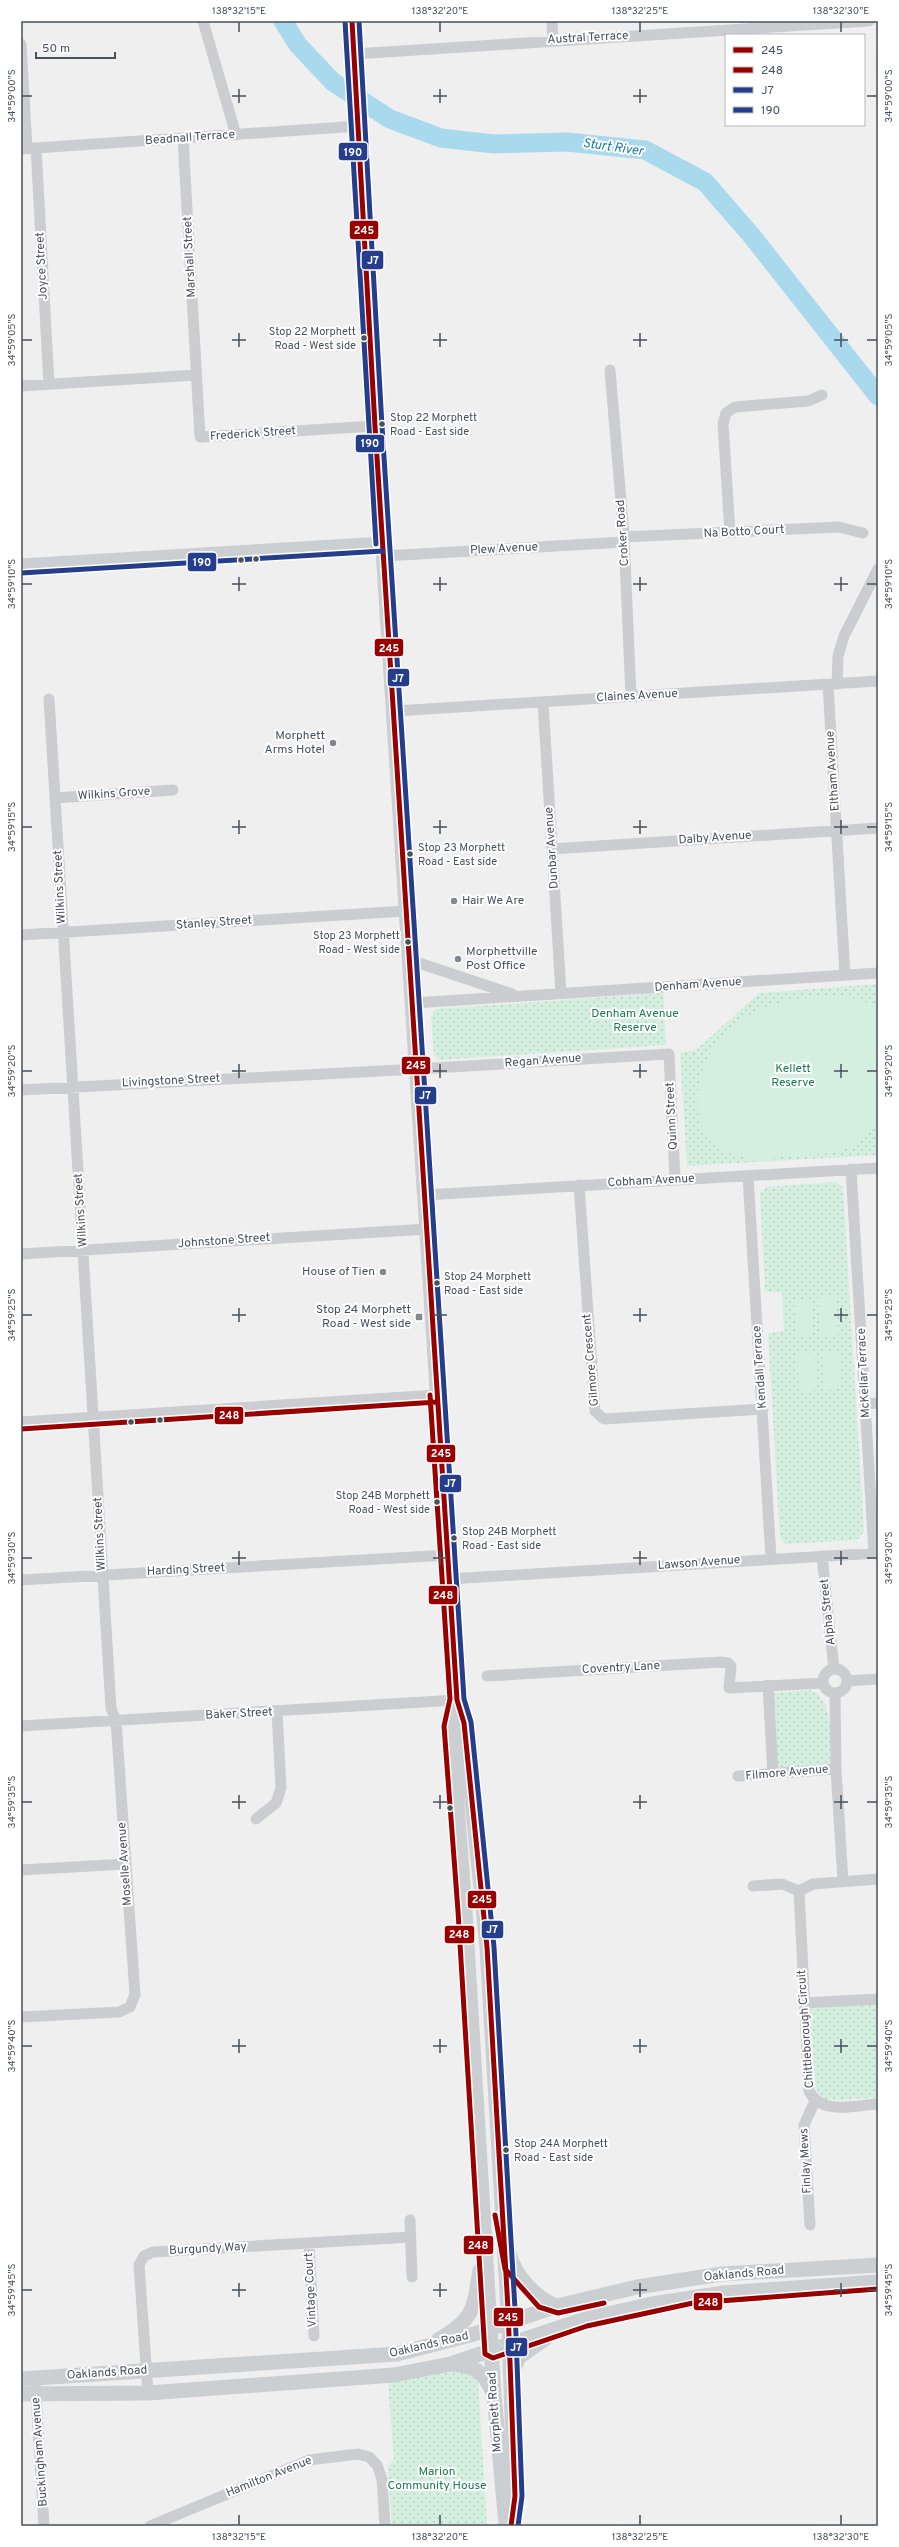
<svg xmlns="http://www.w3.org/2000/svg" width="899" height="2547" viewBox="0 0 899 2547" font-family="Overpass,sans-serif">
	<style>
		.park { fill: url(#park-dots) }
		.garden { fill: #d4eee0 }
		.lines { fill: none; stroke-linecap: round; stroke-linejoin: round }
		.river { stroke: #a9d9ec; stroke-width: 19 }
		.street { stroke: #cbcdd0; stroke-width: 11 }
		.secondary { stroke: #cccfd2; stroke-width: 15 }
		.bus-1-casing { stroke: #fff; stroke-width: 8 }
		.bus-2-casing { stroke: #fff; stroke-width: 8 }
		.bus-3-casing { stroke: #fff; stroke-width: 8 }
		.bus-4-casing { stroke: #fff; stroke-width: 8 }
		.bus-1 { stroke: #900; stroke-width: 5 }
		.bus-2 { stroke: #900; stroke-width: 5 }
		.bus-3 { stroke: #243e8c; stroke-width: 5 }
		.bus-4 { stroke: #243e8c; stroke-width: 5 }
		.ticks { fill: none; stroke: #47505b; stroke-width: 1.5 }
		.bus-dot { fill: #47505b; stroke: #fff; stroke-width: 1.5 }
		.poi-dot { fill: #82888f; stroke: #fff; stroke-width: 1.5 }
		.labels { text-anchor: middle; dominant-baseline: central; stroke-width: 4; stroke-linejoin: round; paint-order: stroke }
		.bus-label { font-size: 11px; fill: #47505b; stroke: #fff; text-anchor: start }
		.street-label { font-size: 12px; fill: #47505b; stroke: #fff }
		.poi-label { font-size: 12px; fill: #47505b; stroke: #fff; text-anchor: end }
		.park-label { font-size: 12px; fill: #187b51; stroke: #fff }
		.water-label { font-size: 13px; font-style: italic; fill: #0f7ba6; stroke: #fff }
		.line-badge { stroke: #fff; stroke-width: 1.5 }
		.badge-label { font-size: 11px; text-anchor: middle; font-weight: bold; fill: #fff }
		.neatline { fill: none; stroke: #47505b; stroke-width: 1.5 }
		.ticks-label { font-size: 10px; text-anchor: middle; fill: #47505b }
	</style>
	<defs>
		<pattern id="park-dots" width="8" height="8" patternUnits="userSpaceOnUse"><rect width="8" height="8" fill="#d4eee0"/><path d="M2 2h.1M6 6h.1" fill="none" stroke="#b7cec2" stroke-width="1.8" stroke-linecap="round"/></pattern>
	</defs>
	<rect width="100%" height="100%" fill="#f0efef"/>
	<!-- park -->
	<path class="park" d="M878,984V1155L687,1166L680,1052L695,1051L759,993Z
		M663,993L666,1045L439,1060L434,1056L431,1015L436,1009Z
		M836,1182L843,1187L864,1532L857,1540L785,1544L780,1538L768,1333L784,1331L782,1292H765L760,1194L766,1187Z
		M811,1690C836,1700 829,1742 831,1765L777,1768L773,1693Z
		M878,2002V2098L826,2100L818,2093L815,2084L811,2006Z
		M450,2369L462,2372L478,2380L487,2526H392L388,2465L394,2460L388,2383Z"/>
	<!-- garden -->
	<path class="garden" d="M839,996L860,999L878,1009V1122C858,1152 835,1153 802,1155C787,1156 759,1161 745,1158C734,1155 718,1150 710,1141C692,1121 696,1079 708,1057C718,1038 740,1019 759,1010C783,998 812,997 839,996Z
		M836,1297L838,1335H820L818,1298Z
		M811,1299L813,1336L796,1337L794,1300Z
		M839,1351L841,1389L824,1390L822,1352Z
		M814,1353L816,1390L799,1391L797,1354Z"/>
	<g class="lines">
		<!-- river -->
		<path class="river" d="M283,21L298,45L333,82L390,119L441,138L494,144L567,142L645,150L705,182L751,235L878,396"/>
		<!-- street -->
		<path class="street" d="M203,21L236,135
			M552,21L553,41
			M21,44L27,148
			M354,54L869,21
			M183,138L200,437L375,426
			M36,148L49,384
			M21,149L359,126
			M610,370L624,537L631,696
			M21,386L196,375
			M730,532L723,424L726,413L735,407L808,401L822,395
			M624,537L839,527L863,533
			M384,556L624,542
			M837,684L838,656L844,636L878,569
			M828,685L845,975
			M543,702L561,993
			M395,711L878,681
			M55,798L173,790
			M552,849L878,828
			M21,935L406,911
			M410,960L512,994
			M414,1003L878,973
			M21,1090L417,1069L669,1054L675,1179
			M851,1169L874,1553
			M748,1176L771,1559
			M579,1185L595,1411L604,1419L763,1409
			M425,1195L878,1168
			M21,1254L427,1229
			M865,1404L878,1403
			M21,1422L437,1395
			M822,1556L834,1669
			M449,1579L878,1553
			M21,1580L448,1555
			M823 1681a12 12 0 1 1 24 0a12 12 0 1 1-24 0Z
			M487,1676L721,1662L728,1663L731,1666L729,1688L823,1683
			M847,1681L878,1679
			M768,1685L773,1774
			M835,1693L836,1769L843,1881
			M21,1726L457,1700
			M738,1776L836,1769
			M256,1819L276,1803L281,1788L277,1711
			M21,1870L125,1864
			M878,1879L813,1884L799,1891L809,2091C821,2116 856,2105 878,2104
			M753,1886L782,1884L799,1891
			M804,2003L878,1999
			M21,2017L119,2012L130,2007L135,1994L116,1721L111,1708L49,699
			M410,2220L412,2277
			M810,2225L804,2125L815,2101
			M309,2244L314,2336
			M35,2378L44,2526
			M148,2393L139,2265L144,2256L153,2252L411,2237
			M150,2526L309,2460L358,2454L369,2457L377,2465L382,2479L385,2526"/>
		<!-- secondary -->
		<path class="secondary" d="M352,21L375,426L457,1700L464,1723L487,1947L508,2309L515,2496L511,2526
			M21,566L383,544
			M457,1700L451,1725L465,1911L494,2395L506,2524
			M509,2253C514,2275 536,2299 557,2306
			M438,2340C474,2320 474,2308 480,2270
			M453,2364C473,2366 484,2371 492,2391
			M512,2372L519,2357L546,2338
			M21,2379L397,2354L474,2334L557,2306L637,2287L722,2274L878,2265
			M21,2394L148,2393L394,2375L450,2364L585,2319L652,2304L723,2293L878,2282"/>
		<!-- bus-1 casing -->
		<g class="bus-1-casing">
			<path id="bus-1" d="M352,21L375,426L457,1700L464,1723L487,1947L508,2309L515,2496L511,2526"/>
		</g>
		<!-- bus-2 casing -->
		<g class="bus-2-casing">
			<path id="bus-2" d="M430,1395L450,1699L444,1726L458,1911L485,2354L493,2358L587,2326L693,2303L878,2289
				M21,1429L437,1402
				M495,2215L505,2269L539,2307L558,2313L604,2303"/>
		</g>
		<!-- bus-3 casing -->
		<g class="bus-3-casing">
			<path id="bus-3" d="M359,21L382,426L464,1699L471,1722L494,1947L515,2309L522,2496L518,2526"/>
		</g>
		<!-- bus-4 casing -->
		<g class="bus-4-casing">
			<path id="bus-4" d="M345,21L376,544
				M21,573L383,551"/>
		</g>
		<!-- bus-1 -->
		<use href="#bus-1" class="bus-1"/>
		<!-- bus-2 -->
		<use href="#bus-2" class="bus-2"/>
		<!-- bus-3 -->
		<use href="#bus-3" class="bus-3"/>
		<!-- bus-4 -->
		<use href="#bus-4" class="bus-4"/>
	</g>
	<!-- ticks -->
	<path class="ticks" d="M239,22V32M440,22V32M640,22V32M841,22V32M239,89V103M440,89V103M640,89V103M22,96H32M232,96H246M433,96H447M633,96H647M867,96H877M239,333V347M440,333V347M640,333V347M841,333V347M22,340H32M232,340H246M433,340H447M633,340H647M834,340H848M867,340H877M239,577V591M440,577V591M640,577V591M841,577V591M22,584H32M232,584H246M433,584H447M633,584H647M834,584H848M867,584H877M239,820V834M440,820V834M640,820V834M841,820V834M22,827H32M232,827H246M433,827H447M633,827H647M834,827H848M867,827H877M239,1064V1078M440,1064V1078M640,1064V1078M841,1064V1078M22,1071H32M232,1071H246M433,1071H447M633,1071H647M834,1071H848M867,1071H877M239,1308V1322M440,1308V1322M640,1308V1322M841,1308V1322M22,1315H32M232,1315H246M433,1315H447M633,1315H647M834,1315H848M867,1315H877M239,1551V1565M440,1551V1565M640,1551V1565M841,1551V1565M22,1558H32M232,1558H246M433,1558H447M633,1558H647M834,1558H848M867,1558H877M239,1795V1809M440,1795V1809M640,1795V1809M841,1795V1809M22,1802H32M232,1802H246M433,1802H447M633,1802H647M834,1802H848M867,1802H877M239,2039V2053M440,2039V2053M640,2039V2053M841,2039V2053M22,2046H32M232,2046H246M433,2046H447M633,2046H647M834,2046H848M867,2046H877M239,2283V2297M440,2283V2297M640,2283V2297M841,2283V2297M22,2290H32M232,2290H246M433,2290H447M633,2290H647M834,2290H848M867,2290H877M239,2515V2525M440,2515V2525M640,2515V2525M841,2515V2525"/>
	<!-- markers -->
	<g class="bus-dot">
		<circle cx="364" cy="338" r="3.5"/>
		<circle cx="382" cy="424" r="3.5"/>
		<circle cx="256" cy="559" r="3.5"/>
		<circle cx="241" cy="560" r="3.5"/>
		<circle cx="410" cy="854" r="3.5"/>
		<circle cx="408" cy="942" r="3.5"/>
		<circle cx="437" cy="1283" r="3.5"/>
		<circle cx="160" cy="1420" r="3.5"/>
		<circle cx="131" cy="1422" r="3.5"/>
		<circle cx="437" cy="1502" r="3.5"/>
		<circle cx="454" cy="1538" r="3.5"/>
		<circle cx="450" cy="1808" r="3.5"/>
		<circle cx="506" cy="2150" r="3.5"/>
	</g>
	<g class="poi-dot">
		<circle cx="333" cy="743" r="4"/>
		<circle cx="454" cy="901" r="4"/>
		<circle cx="458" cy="959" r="4"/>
		<circle cx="383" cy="1272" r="4"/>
		<rect x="415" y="1313" width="8" height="8" rx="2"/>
	</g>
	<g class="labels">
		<!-- bus labels -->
		<g class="bus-label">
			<text x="356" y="332" text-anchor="end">Stop 22 Morphett<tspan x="356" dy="14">Road - West side</tspan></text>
			<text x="390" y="418">Stop 22 Morphett<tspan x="390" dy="14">Road - East side</tspan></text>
			<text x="418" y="848">Stop 23 Morphett<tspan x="418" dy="14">Road - East side</tspan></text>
			<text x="400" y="936" text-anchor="end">Stop 23 Morphett<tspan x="400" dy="14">Road - West side</tspan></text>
			<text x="444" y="1277">Stop 24 Morphett<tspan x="444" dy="14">Road - East side</tspan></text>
			<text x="430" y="1496" text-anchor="end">Stop 24B Morphett<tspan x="430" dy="14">Road - West side</tspan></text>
			<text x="462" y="1532">Stop 24B Morphett<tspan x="462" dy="14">Road - East side</tspan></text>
			<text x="514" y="2144">Stop 24A Morphett<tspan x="514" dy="14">Road - East side</tspan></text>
		</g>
		<!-- street labels -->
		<g class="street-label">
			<text transform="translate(588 38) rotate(-3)">Austral Terrace</text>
			<text transform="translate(190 138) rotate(-4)">Beadnall Terrace</text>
			<text transform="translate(190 257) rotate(-93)">Marshall Street</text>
			<text transform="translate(42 266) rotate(-93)">Joyce Street</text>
			<text transform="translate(253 434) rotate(-4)">Frederick Street</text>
			<text transform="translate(744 532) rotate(-3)">Na Botto Court</text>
			<text transform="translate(623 533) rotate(-94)">Croker Road</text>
			<text transform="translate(504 549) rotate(-3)">Plew Avenue</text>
			<text transform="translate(637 696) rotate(-3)">Claines Avenue</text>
			<text transform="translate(833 771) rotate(-94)">Eltham Avenue</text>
			<text transform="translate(114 794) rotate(-4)">Wilkins Grove</text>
			<text transform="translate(715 838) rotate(-4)">Dalby Avenue</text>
			<text transform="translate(552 848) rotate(-94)">Dunbar Avenue</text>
			<text transform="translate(60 887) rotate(-93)">Wilkins Street</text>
			<text transform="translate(214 923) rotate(-4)">Stanley Street</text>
			<text transform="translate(698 985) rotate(-4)">Denham Avenue</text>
			<text transform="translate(543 1061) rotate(-4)">Regan Avenue</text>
			<text transform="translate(171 1081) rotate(-3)">Livingstone Street</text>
			<text transform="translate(672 1116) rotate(-93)">Quinn Street</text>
			<text transform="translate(651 1181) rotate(-3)">Cobham Avenue</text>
			<text transform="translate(81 1210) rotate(-94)">Wilkins Street</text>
			<text transform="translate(224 1241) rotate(-4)">Johnstone Street</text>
			<text transform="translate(591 1360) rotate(-95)">Gilmore Crescent</text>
			<text transform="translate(760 1367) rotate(-94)">Kendall Terrace</text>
			<text transform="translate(864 1373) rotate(-93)">McKellar Terrace</text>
			<text transform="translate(100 1534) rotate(-93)">Wilkins Street</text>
			<text transform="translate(699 1563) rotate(-4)">Lawson Avenue</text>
			<text transform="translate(186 1570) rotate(-3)">Harding Street</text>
			<text transform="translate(828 1612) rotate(-96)">Alpha Street</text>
			<text transform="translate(621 1668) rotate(-3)">Coventry Lane</text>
			<text transform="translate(239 1714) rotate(-3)">Baker Street</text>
			<text transform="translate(787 1773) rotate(-5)">Filmore Avenue</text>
			<text transform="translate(125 1864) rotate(-94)">Moselle Avenue</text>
			<text transform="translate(806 2029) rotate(-94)">Chittleborough Circuit</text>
			<text transform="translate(806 2161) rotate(-93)">Finlay Mews</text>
			<text transform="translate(208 2249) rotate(-3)">Burgundy Way</text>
			<text transform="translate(744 2274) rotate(-5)">Oaklands Road</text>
			<text transform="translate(311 2290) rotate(-93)">Vintage Court</text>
			<text transform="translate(429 2345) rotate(-13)">Oaklands Road</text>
			<text transform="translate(107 2373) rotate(-4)">Oaklands Road</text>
			<text transform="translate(495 2412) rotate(-94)">Morphett Road</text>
			<text transform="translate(40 2452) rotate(-94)">Buckingham Avenue</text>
			<text transform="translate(269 2477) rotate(-22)">Hamilton Avenue</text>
		</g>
		<!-- poi labels -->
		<g class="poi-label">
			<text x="325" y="736">Morphett<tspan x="325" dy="14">Arms Hotel</tspan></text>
			<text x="462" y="901" text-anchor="start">Hair We Are</text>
			<text x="466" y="952" text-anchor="start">Morphettville<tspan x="466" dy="14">Post Office</tspan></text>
			<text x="375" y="1272">House of Tien</text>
			<text x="411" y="1310">Stop 24 Morphett<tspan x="411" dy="14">Road - West side</tspan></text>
		</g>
		<!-- park labels -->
		<g class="park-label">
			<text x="635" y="1014">Denham Avenue<tspan x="635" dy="14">Reserve</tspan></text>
			<text x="793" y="1069">Kellett<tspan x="793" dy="14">Reserve</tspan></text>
			<text x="437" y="2472">Marion<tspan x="437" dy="14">Community House</tspan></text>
		</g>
		<!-- water labels -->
		<g class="water-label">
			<text transform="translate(613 148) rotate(8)">Sturt River</text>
		</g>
	</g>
	<g class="line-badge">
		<rect x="338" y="142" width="30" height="19" rx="4" fill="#243e8c"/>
		<rect x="349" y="220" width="30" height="20" rx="4" fill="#900"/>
		<rect x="361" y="250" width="23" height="20" rx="4" fill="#243e8c"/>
		<rect x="355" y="434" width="30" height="19" rx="4" fill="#243e8c"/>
		<rect x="187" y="552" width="30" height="20" rx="4" fill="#243e8c"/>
		<rect x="374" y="638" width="30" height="19" rx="4" fill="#900"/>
		<rect x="387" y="668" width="23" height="19" rx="4" fill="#243e8c"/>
		<rect x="401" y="1056" width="30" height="19" rx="4" fill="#900"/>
		<rect x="414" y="1086" width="23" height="19" rx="4" fill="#243e8c"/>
		<rect x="214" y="1406" width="30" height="19" rx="4" fill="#900"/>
		<rect x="426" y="1444" width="30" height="19" rx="4" fill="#900"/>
		<rect x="439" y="1474" width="23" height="19" rx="4" fill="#243e8c"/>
		<rect x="428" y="1585" width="30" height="20" rx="4" fill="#900"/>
		<rect x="467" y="1890" width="30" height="19" rx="4" fill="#900"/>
		<rect x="481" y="1920" width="23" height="19" rx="4" fill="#243e8c"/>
		<rect x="444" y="1925" width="31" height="19" rx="4" fill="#900"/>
		<rect x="463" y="2235" width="31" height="20" rx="4" fill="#900"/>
		<rect x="693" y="2292" width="30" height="19" rx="4" fill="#900"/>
		<rect x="493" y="2307" width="31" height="20" rx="4" fill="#900"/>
		<rect x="505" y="2337" width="23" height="20" rx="4" fill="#243e8c"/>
	</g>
	<g class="badge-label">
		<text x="353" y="156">190</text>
		<text x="364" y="234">245</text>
		<text x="373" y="264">J7</text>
		<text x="370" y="447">190</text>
		<text x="202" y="566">190</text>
		<text x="389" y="652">245</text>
		<text x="398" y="682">J7</text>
		<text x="416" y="1069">245</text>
		<text x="425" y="1099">J7</text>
		<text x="229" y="1419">248</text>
		<text x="441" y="1457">245</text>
		<text x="450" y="1487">J7</text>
		<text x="443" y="1599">248</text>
		<text x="482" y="1903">245</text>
		<text x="492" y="1933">J7</text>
		<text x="459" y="1938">248</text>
		<text x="478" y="2249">248</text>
		<text x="708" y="2306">248</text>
		<text x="508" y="2321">245</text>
		<text x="516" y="2351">J7</text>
	</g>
	<!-- border -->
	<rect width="899" height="2547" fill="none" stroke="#ffffff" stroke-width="44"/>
	<!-- legend -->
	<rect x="725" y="34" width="140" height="92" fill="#ffffff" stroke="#b5b9bd"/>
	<rect x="733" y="47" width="20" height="6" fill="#990000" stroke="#b5b9bd"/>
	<text x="761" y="54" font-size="12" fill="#47505b">245</text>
	<rect x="733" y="67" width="20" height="6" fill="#990000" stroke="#b5b9bd"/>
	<text x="761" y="74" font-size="12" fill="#47505b">248</text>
	<rect x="733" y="87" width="20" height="6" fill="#243e8c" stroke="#b5b9bd"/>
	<text x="761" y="94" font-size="12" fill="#47505b">J7</text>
	<rect x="733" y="107" width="20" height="6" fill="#243e8c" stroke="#b5b9bd"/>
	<text x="761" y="114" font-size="12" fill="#47505b">190</text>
	<!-- scale -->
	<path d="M36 52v6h79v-6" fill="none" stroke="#47505b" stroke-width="2"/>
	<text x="42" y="52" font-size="12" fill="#47505b" stroke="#ffffff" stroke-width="3" paint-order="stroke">50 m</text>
	<rect x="22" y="22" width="855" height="2503" class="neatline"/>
	<g class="ticks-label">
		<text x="239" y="14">138°32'15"E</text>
		<text x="440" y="14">138°32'20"E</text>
		<text x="640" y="14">138°32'25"E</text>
		<text x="841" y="14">138°32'30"E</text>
		<text transform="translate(11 96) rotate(-90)" y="4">34°59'00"S</text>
		<text transform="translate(888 96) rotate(-90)" y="4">34°59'00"S</text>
		<text transform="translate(11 340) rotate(-90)" y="4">34°59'05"S</text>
		<text transform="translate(888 340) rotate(-90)" y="4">34°59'05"S</text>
		<text transform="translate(11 584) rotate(-90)" y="4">34°59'10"S</text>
		<text transform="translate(888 584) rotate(-90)" y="4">34°59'10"S</text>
		<text transform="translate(11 827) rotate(-90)" y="4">34°59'15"S</text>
		<text transform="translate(888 827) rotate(-90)" y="4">34°59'15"S</text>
		<text transform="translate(11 1071) rotate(-90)" y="4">34°59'20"S</text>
		<text transform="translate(888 1071) rotate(-90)" y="4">34°59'20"S</text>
		<text transform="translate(11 1315) rotate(-90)" y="4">34°59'25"S</text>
		<text transform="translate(888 1315) rotate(-90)" y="4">34°59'25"S</text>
		<text transform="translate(11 1558) rotate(-90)" y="4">34°59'30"S</text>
		<text transform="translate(888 1558) rotate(-90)" y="4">34°59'30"S</text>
		<text transform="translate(11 1802) rotate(-90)" y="4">34°59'35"S</text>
		<text transform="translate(888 1802) rotate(-90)" y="4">34°59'35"S</text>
		<text transform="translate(11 2046) rotate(-90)" y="4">34°59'40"S</text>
		<text transform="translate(888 2046) rotate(-90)" y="4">34°59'40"S</text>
		<text transform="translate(11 2290) rotate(-90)" y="4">34°59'45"S</text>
		<text transform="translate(888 2290) rotate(-90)" y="4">34°59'45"S</text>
		<text x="239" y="2540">138°32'15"E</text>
		<text x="440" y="2540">138°32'20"E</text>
		<text x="640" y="2540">138°32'25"E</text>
		<text x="841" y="2540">138°32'30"E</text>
	</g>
</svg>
